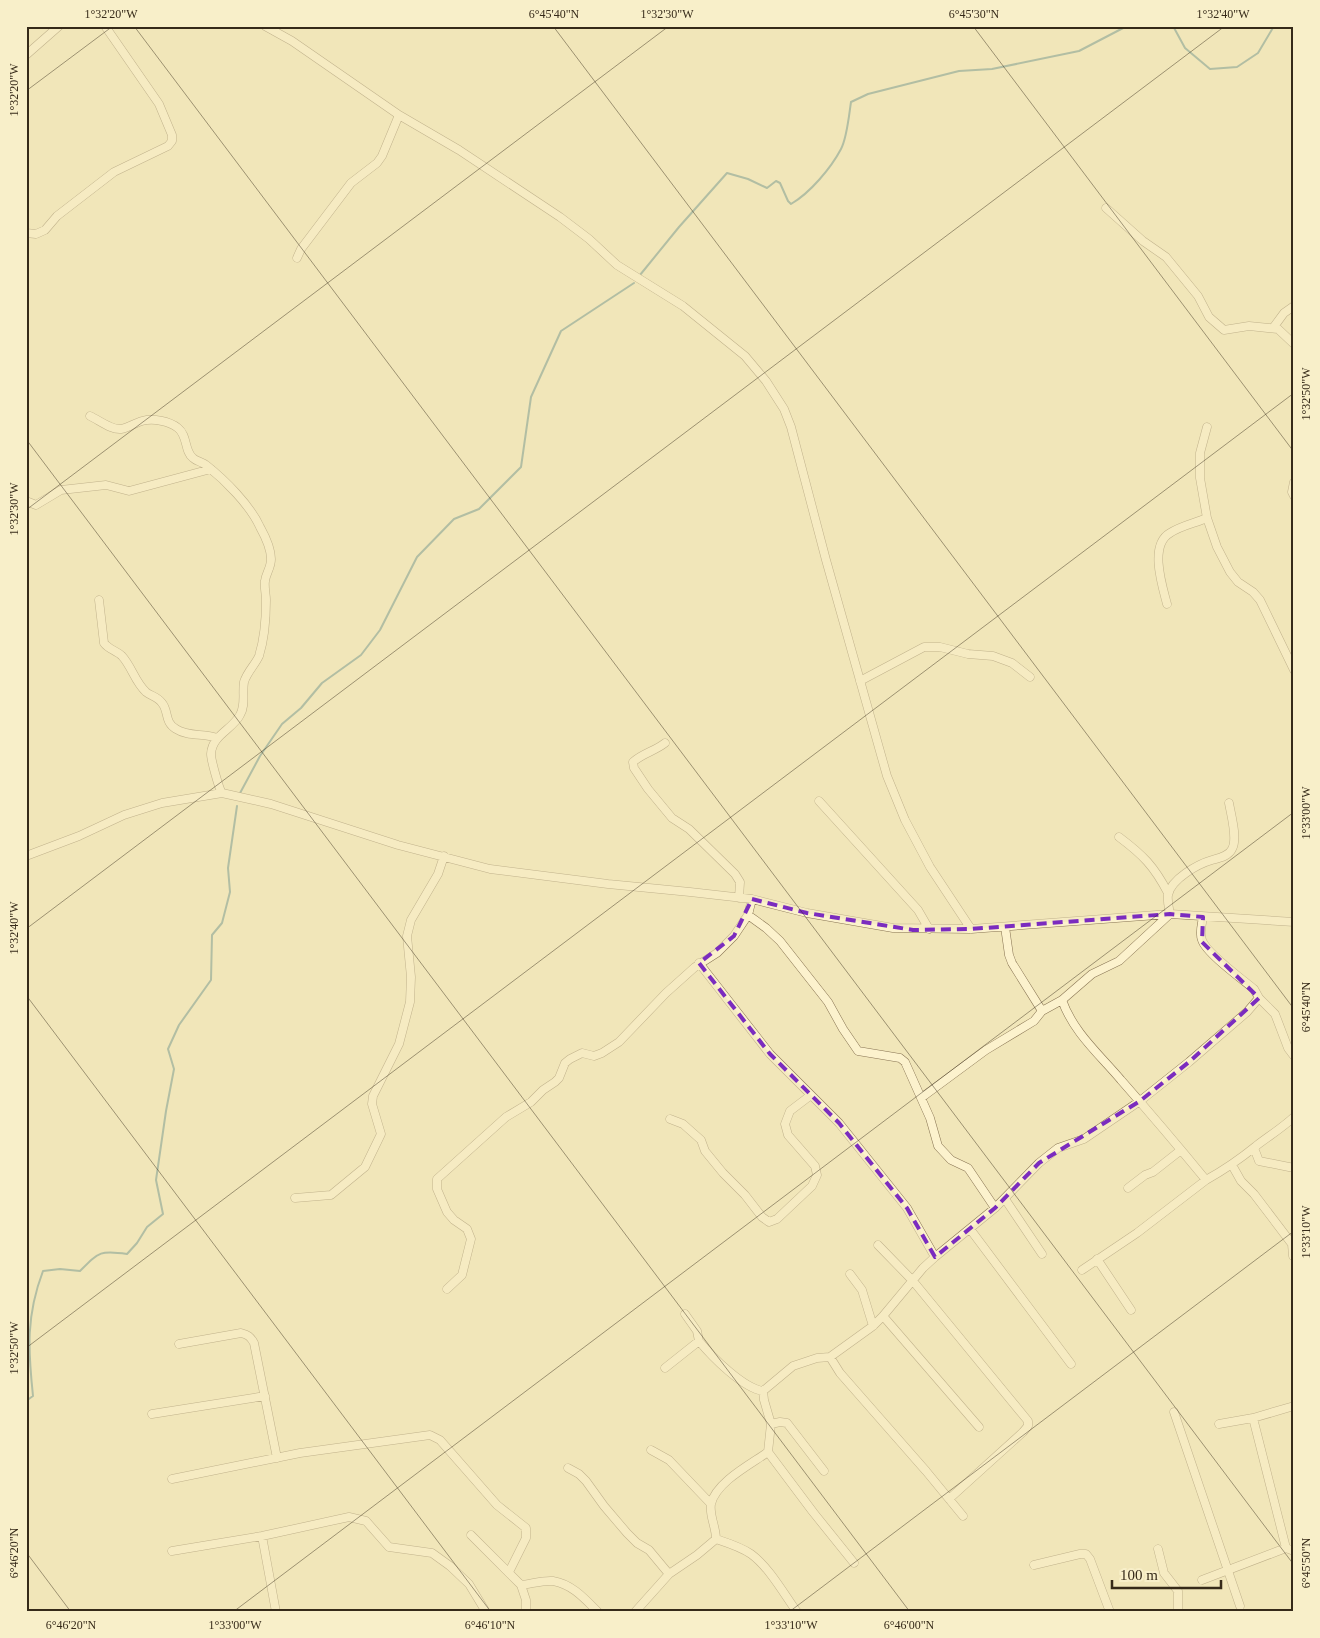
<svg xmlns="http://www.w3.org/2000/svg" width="1320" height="1638" viewBox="0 0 1320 1638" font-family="Georgia,serif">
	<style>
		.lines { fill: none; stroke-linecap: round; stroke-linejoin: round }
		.stream { stroke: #668e88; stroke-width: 2 }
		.minor-casing { stroke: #887453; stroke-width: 9 }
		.minor { stroke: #fcf2cd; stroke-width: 8 }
		.marked { fill: none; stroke: #7b2cbf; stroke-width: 4; stroke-dasharray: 10 6; stroke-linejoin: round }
		.ticks { fill: none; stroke: #362a19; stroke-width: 1; stroke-opacity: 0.45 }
		.neatline { fill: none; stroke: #362a19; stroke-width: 2 }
		.ticks-label { font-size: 12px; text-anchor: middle; fill: #362a19 }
	</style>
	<rect width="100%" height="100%" fill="#f1e6b9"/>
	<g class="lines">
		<!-- stream -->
		<path class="stream" d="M1173,26L1185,48L1210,69L1237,67L1258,53L1274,26
			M640,275L679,227L727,173L748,179L767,188L776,181L780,183L788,201L791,204C810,193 831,168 841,149C847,138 849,115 851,102L868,94L959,71L992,69L1079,51L1127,26
			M239,795L260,756L282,724L301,708L322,683L361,655L380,630L417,557L454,519L479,509L521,467L531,397L561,331L634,283
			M26,1401L33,1396C28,1349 26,1316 43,1271L60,1269L80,1271C99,1252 100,1250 127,1254L137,1243L147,1227L163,1214L156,1180L166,1111L174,1069L168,1049L179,1025L211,980L212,935L222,923L230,892L228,868L237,806"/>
		<!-- minor casing -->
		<g class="minor-casing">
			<path id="minor" d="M265,26L292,41L399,115L459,150L560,217L589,239L617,265L683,306L745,356L766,381L784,409L791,427L826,560L887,776L905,820L930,867L971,929
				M26,55L59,26
				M1106,208L1143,241L1166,257L1198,296L1209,317L1224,330L1249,326L1278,329L1294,344
				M26,233L36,234L45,230L57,216L114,172L168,146L172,141V135L159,104L105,26
				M297,258L301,249L351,183L377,163L382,156L399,115
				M1273,328L1284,313L1294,306
				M90,416C99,420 111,430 121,429C128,428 135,423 142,421C153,418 169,421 178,428C188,436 184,451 193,458C196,461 202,462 206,465C225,480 250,505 260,527C265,536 271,549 271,559C271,568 266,573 265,581C264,587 266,594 266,600C266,619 265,637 259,656C255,665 247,672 244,682C242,693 246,705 240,715C232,730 212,735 211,754C211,760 219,789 222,793
				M1207,427L1200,453V478L1207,518L1217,547L1230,572L1238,582L1253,592L1260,600L1294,670
				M1294,482L1292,492L1294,496
				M26,501L36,505L61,490L106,485L129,491L211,469
				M99,600L104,643C108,649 117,651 122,656C132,667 135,682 146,692C151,696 158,697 162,703C169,711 164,722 176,729C188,737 204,733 217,738
				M1167,604C1162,585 1149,545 1170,533C1180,526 1195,523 1207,518
				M860,681L924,647H940L968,654L993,656L1012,663L1030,677
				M665,743C655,751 643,753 633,762L634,768L648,789L672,818L689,829L735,874L740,882L739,898
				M819,801L918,910L929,929
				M1119,837C1143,855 1154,866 1168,893
				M26,856L79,836L124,815L162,803L222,793L271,804L398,845L490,869L608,884L690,892L752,899L807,913L893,928L971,929L1170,914L1294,922
				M748,915L766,928L780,941L828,1002L843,1029L858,1051L900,1058L905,1062L930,1118L938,1146L951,1160L968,1168L995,1208
				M699,963L770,1054L839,1123L907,1208L935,1257L923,1268L883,1316L873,1326L830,1357L817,1358L793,1366L763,1391
				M1259,998L1275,1014L1288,1048L1294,1056
				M1062,1000C1073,1032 1100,1055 1121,1080C1150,1113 1178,1146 1206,1180C1224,1170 1240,1159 1256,1146C1269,1136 1282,1128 1294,1117
				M1042,1011L1062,1000L1092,974L1119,961L1170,914C1169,908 1167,901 1168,895C1171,879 1198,864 1212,860C1219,858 1229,856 1232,849C1238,839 1231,815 1229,803
				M921,1098L986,1050L1034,1021L1042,1011L1012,963L1009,955L1005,927
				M670,1119L683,1124L701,1140L705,1151L723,1173L745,1195L762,1217L769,1222L777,1219L812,1186L817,1175L815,1166L788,1135L785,1124L790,1111L811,1095
				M1254,1148L1259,1161L1294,1168
				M1232,1165L1241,1181L1254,1194L1292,1244L1293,1256
				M1128,1188L1145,1175L1153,1172L1181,1150
				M295,1198L331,1195L365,1167L381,1134L372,1104L373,1096L399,1044L410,1002L411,977L407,936L411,920L438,874L444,856
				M1005,1199L1042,1254
				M970,1229L1071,1364
				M878,1245L913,1281L1028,1421V1426L1023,1432L949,1499
				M935,1257L995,1208L1039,1163L1058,1148L1084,1139L1140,1101L1189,1062L1247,1012L1259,998L1254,989C1242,979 1206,953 1202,940C1199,933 1202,924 1203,917
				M1097,1259L1131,1310
				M1082,1270L1137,1233L1206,1180
				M850,1274L862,1290L873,1326
				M447,1289L462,1275L471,1239L467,1229L454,1220L447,1212L437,1189V1179L506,1117L531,1102L543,1090L555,1082L559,1078L565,1063L570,1059L582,1053L594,1056L602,1053L619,1042L666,993L695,967L717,953L734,936L748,915L752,899
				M685,1314L697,1331L699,1341
				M883,1316L979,1427
				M179,1344L241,1333C248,1335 250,1336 254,1343L277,1458
				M830,1357L840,1373L926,1471L963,1516
				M665,1368L699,1341C712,1357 743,1388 763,1391
				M763,1391L764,1400L771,1424L768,1452L813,1512L854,1563
				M1174,1412L1240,1606
				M152,1414L265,1396
				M1253,1418L1286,1548
				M771,1424L780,1422L787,1423L824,1471
				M1219,1424L1253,1418L1294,1406
				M651,1450L669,1460L711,1504
				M568,1468L579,1474L586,1481L604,1506L627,1533L637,1543L649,1550L669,1574
				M172,1479L300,1453L430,1435L440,1440L497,1505L526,1528V1538L509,1572
				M471,1535L521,1585L526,1600V1612
				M262,1536L276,1612
				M716,1539C728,1543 741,1547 751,1554C769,1567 784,1594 797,1612
				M1158,1549L1164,1573L1178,1591V1612
				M172,1551L262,1536L349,1517L366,1521L389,1547L432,1553L450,1566L469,1584L486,1612
				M1034,1565L1080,1554H1086L1090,1559L1110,1612
				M1202,1580L1286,1548L1294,1551
				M521,1585C531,1584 543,1580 553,1581C572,1584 585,1599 598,1612
				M635,1612L669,1574L697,1555L716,1539C716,1527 709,1515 711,1504C716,1482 751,1464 768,1452"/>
		</g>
		<!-- minor -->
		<use href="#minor" class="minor"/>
	</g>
	<!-- marked area -->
	<path d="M0 0H1320V1638H0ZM752,899L807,913L913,930L971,929L1170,914L1203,917L1202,942L1259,998L1189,1062L1140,1101L1039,1163L995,1208L935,1257L907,1208L839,1123L770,1054L699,963L734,936Z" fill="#f1e6b9" fill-opacity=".55" fill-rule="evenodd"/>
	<path class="marked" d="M752,899L807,913L913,930L971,929L1170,914L1203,917L1202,942L1259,998L1189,1062L1140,1101L1039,1163L995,1208L935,1257L907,1208L839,1123L770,1054L699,963L734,936Z"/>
	<!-- ticks -->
	<path class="ticks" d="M134,26L1294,1565M553,26L1294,1009M973,26L1294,452M26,91L113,26M26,439L910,1612M26,510L669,26M26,929L1225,26M26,995L491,1612M26,1348L1294,393M26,1552L71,1612M233,1612L1294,812M789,1612L1294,1231"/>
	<!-- border -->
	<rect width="1320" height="1638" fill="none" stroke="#f8efc9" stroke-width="55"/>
	<!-- scale -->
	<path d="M1112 1580v8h109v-8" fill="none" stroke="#362a19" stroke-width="2.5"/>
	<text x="1120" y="1580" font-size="15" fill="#362a19" stroke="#f8efc9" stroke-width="4" paint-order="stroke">100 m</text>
	<rect x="28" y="28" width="1264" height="1582" class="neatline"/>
	<g class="ticks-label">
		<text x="111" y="18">1°32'20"W</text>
		<text x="554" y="18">6°45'40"N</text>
		<text x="667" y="18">1°32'30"W</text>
		<text x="974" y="18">6°45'30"N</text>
		<text x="1223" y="18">1°32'40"W</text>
		<text transform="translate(14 90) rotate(-90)" y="4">1°32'20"W</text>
		<text transform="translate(1306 394) rotate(-90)" y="4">1°32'50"W</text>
		<text transform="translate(14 509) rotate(-90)" y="4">1°32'30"W</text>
		<text transform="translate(1306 813) rotate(-90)" y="4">1°33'00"W</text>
		<text transform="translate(14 928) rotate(-90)" y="4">1°32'40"W</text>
		<text transform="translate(1306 1007) rotate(-90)" y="4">6°45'40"N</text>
		<text transform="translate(1306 1232) rotate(-90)" y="4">1°33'10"W</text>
		<text transform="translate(14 1348) rotate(-90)" y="4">1°32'50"W</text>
		<text transform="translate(14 1553) rotate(-90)" y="4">6°46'20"N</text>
		<text transform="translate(1306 1563) rotate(-90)" y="4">6°45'50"N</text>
		<text x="71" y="1629">6°46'20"N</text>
		<text x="235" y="1629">1°33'00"W</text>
		<text x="490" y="1629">6°46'10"N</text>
		<text x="791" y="1629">1°33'10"W</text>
		<text x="909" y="1629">6°46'00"N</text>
	</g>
</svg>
